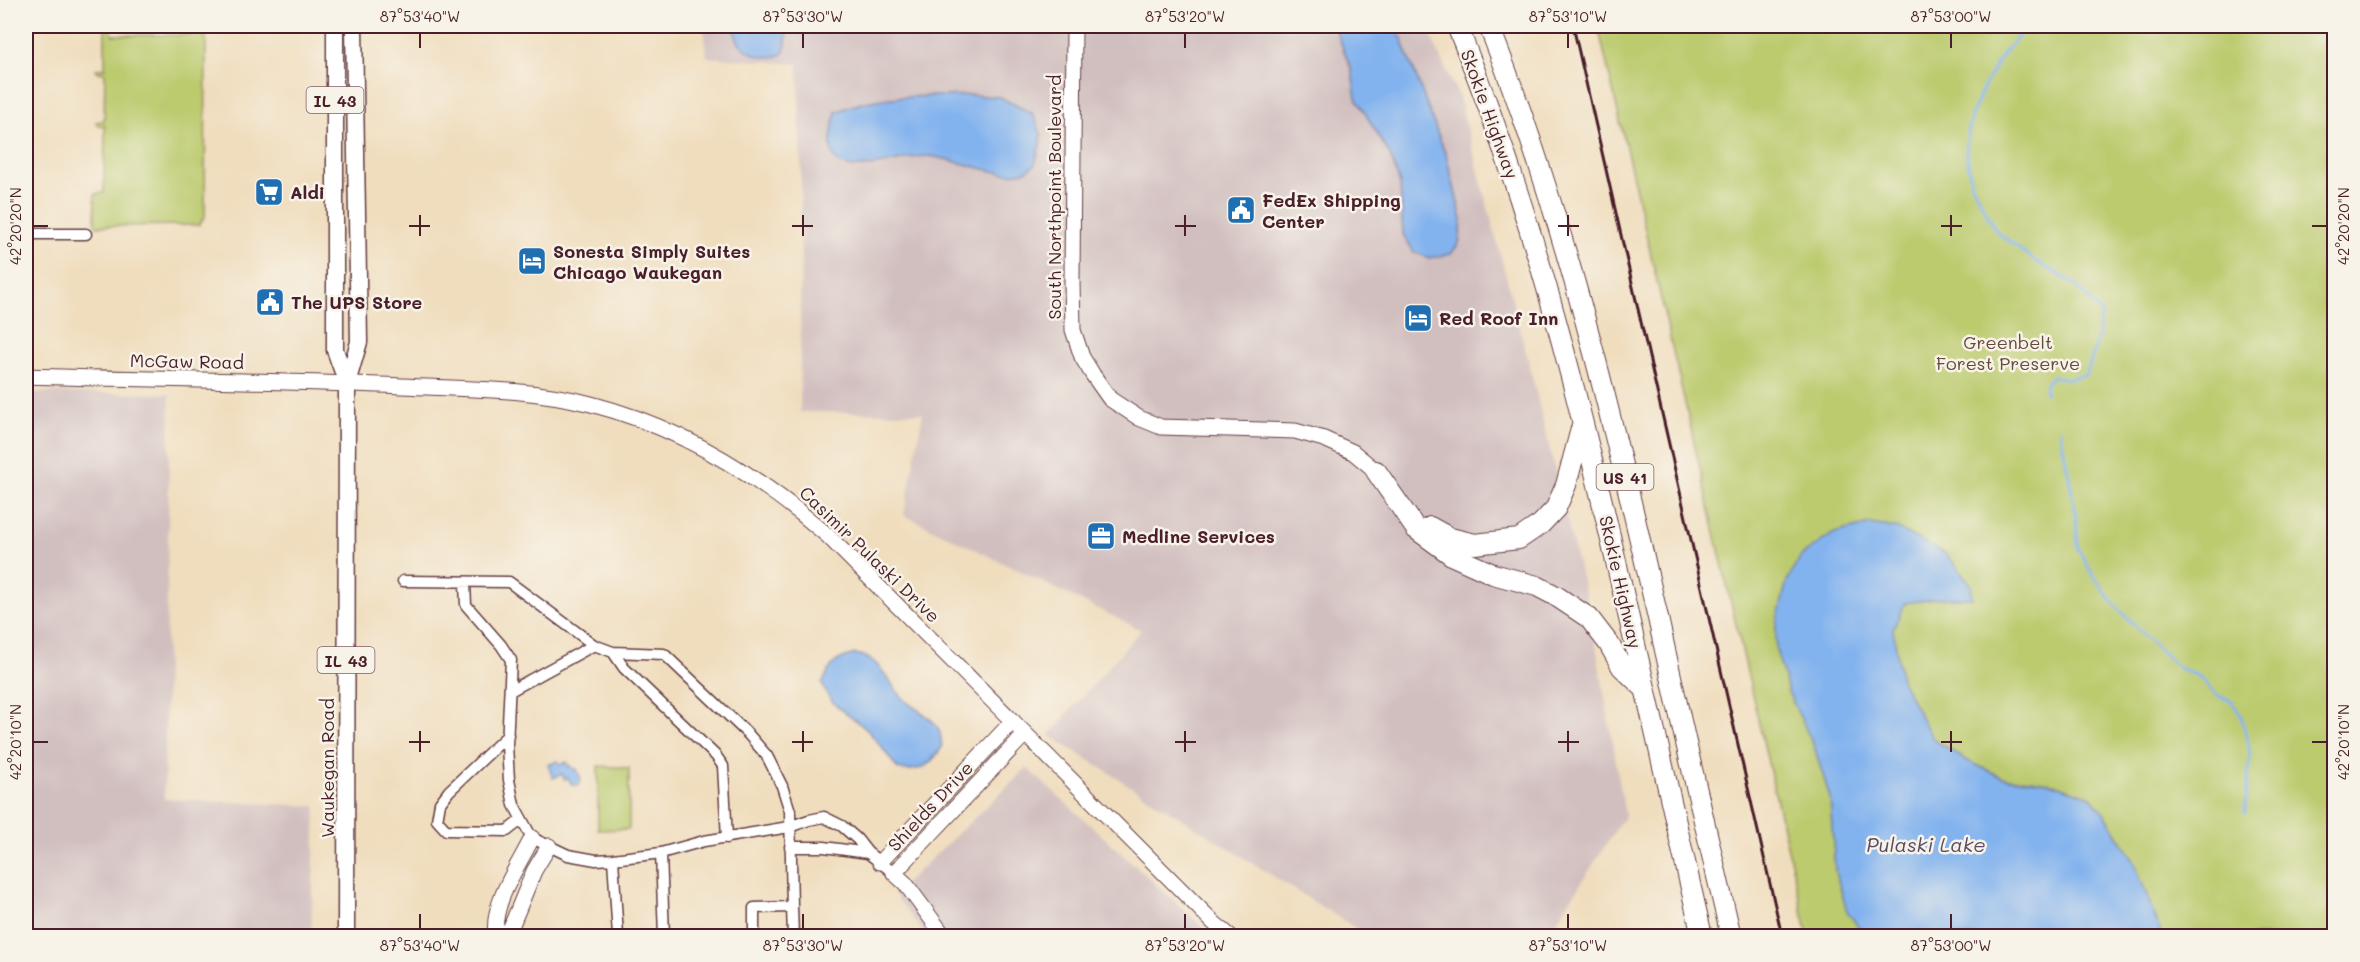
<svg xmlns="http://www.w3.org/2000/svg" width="2360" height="962" viewBox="0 0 2360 962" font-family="Mali,sans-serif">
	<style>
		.industrial { fill: #d1bfbf }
		.green { fill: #bccb6e; stroke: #83754c; stroke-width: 1.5 }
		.water { fill: #83b3ee; stroke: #66698c; stroke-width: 1.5 }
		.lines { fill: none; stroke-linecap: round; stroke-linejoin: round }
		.stream { stroke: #83b3ee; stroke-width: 3 }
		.street-casing { stroke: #633c41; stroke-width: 13 }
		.secondary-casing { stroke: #633c41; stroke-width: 17 }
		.primary-casing { stroke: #633c41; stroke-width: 19 }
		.highway-casing { stroke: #633c41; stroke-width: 22 }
		.street { stroke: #fff; stroke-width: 10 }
		.secondary { stroke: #fff; stroke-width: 15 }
		.primary { stroke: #fff; stroke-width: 16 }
		.highway { stroke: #fff; stroke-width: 20 }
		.rail { stroke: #4a1f2b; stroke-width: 3 }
		.ticks { fill: none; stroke: #4a1f2b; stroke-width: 2 }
		.labels { text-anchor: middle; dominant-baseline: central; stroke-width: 5; stroke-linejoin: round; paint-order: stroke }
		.shield { fill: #f7f3e8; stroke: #7e5f64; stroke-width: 1.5 }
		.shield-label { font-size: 16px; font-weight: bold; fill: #4a1f2b }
		.street-label { font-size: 18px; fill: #4a1f2b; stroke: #f7f3e8 }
		.poi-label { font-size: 18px; font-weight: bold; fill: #4a1f2b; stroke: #f7f3e8; text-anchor: start }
		.park-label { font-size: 18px; fill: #664a3c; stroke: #f7f3e8 }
		.water-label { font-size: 20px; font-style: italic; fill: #5b4b66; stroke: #f7f3e8 }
		.neatline { fill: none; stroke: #4a1f2b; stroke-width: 2 }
		.ticks-label { font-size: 15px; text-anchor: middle; fill: #4a1f2b }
	</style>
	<rect width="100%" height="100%" fill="#f7f3e8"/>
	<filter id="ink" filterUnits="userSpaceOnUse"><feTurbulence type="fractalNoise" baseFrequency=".0167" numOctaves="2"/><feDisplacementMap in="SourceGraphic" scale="12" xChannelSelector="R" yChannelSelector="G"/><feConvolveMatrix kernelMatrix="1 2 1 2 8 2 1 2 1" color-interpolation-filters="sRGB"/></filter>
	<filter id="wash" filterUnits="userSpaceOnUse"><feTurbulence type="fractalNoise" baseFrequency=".008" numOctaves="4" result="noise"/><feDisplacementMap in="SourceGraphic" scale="24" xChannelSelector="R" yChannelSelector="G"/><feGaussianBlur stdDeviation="1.35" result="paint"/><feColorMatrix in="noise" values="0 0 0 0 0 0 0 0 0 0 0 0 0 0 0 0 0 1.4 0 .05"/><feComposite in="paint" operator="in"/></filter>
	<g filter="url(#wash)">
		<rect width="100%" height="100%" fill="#f0ddbd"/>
		<!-- industrial -->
		<path class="industrial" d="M704,26H1426L1459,97L1527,356L1592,622L1625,815L1547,936H1368L1049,735L1141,630L904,515L923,413L800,412L801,167L798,64L707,57Z
			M26,392L170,394L164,799L316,806L311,936H26Z
			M1027,768L1213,936H926L894,894Z"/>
		<!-- green -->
		<path class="green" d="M105,26H112V35H202L206,37L205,216L199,225L96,226L95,224V194L104,193L105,126L97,125L96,122L104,121L105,73L98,72L96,69L105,68Z
			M1598,26H2334V936H1808Z
			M598,766L629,768V829L598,830Z"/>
		<!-- water -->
		<path class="water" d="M734,26H787L786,44L783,54C761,63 735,50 734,26Z
			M1334,26H1395L1402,39L1447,158L1462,220L1459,243L1451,254L1429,258L1414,252L1403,234L1400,184L1390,155L1356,98L1352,71Z
			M970,95L1000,97L1033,114L1042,136L1035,164C1032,167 1027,171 1023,172C1001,179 954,158 928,156C904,155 856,178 837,161C826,152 833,125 836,112C877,93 925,97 970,95Z
			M1870,524L1896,528L1946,554L1971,584L1972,598H1942L1905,603L1893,629L1901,680L1933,739L1964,759L2002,777L2048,782L2091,797L2106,816L2134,861L2162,936H2034L2025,931L1984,936H1865L1847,911L1835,870L1830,798L1814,746L1789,694L1776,650V624L1787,581L1801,556L1834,533Z
			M855,654C881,658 886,680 902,697C912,709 930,714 938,728C941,733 941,741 942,747C930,766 921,773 898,769C888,756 879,742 868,731C849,712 833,711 822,684C831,664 833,660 855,654Z
			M558,761L560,765L567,762L569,767L572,766L574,770L577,769L581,780L579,785H572L568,778L564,779L562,774L553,778L548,765Z"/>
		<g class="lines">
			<!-- stream -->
			<path class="stream" d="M2028,26L2004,52L1987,80L1971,116L1966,150L1971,183L1996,231L2034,260L2076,285L2102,314L2095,349L2086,375L2068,379L2052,376L2045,385L2046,393
				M2060,430L2075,509L2078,549L2093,575L2113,603L2146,637L2179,668L2200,677L2216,695L2231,701L2241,715L2250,752L2245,813"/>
		</g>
	</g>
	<g filter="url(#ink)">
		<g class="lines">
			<!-- street casing -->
			<g class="street-casing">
				<path id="street" d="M26,234H86
					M403,581L509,582L594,645L613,652L664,654L748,734L767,756L782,786L790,811L792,907
					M465,583L466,605L501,645L511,660L507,745L509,780L514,805L532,838L568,855L596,860L613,859L661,853L704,841L789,827L809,820L824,817L842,826L857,839L868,853L894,873
					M613,652L624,668L716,756L723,766L727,838
					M510,691L594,645
					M508,735L449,791L440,803L437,820L446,830L507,831L521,820
					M790,847H824L868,853
					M661,853L664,936
					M613,859L618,936
					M754,936V908L792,907L793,936"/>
			</g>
			<!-- secondary casing -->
			<g class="secondary-casing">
				<path id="secondary" d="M1074,26L1072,281L1073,330L1082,357L1093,375L1110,399L1139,418L1161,427L1295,431L1324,439L1353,452L1376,471
					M26,376C151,380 277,380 402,386C465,389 530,388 591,404C680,427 758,475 827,535L1214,923L1230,936
					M880,862L1013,721
					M496,936C491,903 518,867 532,838
					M504,936L511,927L534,871L549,846
					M944,936L905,883L894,873L1025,734"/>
			</g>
			<!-- primary casing -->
			<g class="primary-casing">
				<path id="primary" d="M335,26V350L347,383
					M346,936L347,383L359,342L354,26"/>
			</g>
			<!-- highway casing -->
			<g class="highway-casing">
				<path id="highway" d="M1457,26C1529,201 1575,383 1617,566C1646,690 1674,813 1702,936
					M1489,26C1565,218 1612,417 1658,618C1681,724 1706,830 1731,936
					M1376,471L1416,529L1453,556L1493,574L1537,586L1556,596L1589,618L1609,644L1622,667L1645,689
					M1430,527L1450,538L1475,544L1519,539L1541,524L1556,508L1566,485L1582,425"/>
			</g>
			<!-- street -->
			<use href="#street" class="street"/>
			<!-- secondary -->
			<use href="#secondary" class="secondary"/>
			<!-- primary -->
			<use href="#primary" class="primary"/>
			<!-- highway -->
			<use href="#highway" class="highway"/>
			<!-- rail -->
			<path class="rail" d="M1573,26L1782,936"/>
		</g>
	</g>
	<!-- ticks -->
	<path class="ticks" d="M420,33V48M803,33V48M1185,33V48M1568,33V48M1951,33V48M420,215V236M803,215V236M1185,215V236M1568,215V236M1951,215V236M33,226H48M409,226H430M792,226H813M1175,226H1196M1558,226H1579M1941,226H1962M2312,226H2327M420,731V752M803,731V752M1185,731V752M1568,731V752M1951,731V752M33,742H48M409,742H430M792,742H813M1175,742H1196M1558,742H1579M1941,742H1962M2312,742H2327M420,914V929M803,914V929M1185,914V929M1568,914V929M1951,914V929"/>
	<!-- icons -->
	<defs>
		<g id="supermarket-square" transform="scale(1.5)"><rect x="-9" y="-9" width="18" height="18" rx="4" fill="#1f6fb2" stroke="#f7f3e8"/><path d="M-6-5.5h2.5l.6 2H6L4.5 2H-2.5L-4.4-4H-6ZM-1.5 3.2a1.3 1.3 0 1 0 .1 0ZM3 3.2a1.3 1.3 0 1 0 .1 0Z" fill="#fff"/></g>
		<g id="civic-square" transform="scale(1.5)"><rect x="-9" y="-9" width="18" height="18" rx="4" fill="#1f6fb2" stroke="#f7f3e8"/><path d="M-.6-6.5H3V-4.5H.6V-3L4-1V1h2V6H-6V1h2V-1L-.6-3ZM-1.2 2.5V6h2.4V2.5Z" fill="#fff"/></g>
		<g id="hotel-square" transform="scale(1.5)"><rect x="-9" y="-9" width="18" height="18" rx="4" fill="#1f6fb2" stroke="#f7f3e8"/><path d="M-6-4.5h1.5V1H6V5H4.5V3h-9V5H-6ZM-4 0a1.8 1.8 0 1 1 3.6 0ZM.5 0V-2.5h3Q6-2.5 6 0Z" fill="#fff"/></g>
		<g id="office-square" transform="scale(1.5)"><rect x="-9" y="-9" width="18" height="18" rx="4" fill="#1f6fb2" stroke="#f7f3e8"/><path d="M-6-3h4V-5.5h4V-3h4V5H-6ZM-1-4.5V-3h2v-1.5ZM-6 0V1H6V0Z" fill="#fff"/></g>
	</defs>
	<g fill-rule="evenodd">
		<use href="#supermarket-square" x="269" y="192"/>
		<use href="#civic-square" x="1241" y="210"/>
		<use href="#hotel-square" x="532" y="261"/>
		<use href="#civic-square" x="270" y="302"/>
		<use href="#hotel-square" x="1418" y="318"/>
		<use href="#office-square" x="1101" y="536"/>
	</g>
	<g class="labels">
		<!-- shield labels -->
		<g class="shield">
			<rect x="306.5" y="87" width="57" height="26" rx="4.5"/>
			<rect x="1596.5" y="464" width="57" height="26" rx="4.5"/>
			<rect x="317.5" y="647" width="57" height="26" rx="4.5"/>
		</g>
		<g class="shield-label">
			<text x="335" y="100">IL 43</text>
			<text x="1625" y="477">US 41</text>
			<text x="346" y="660">IL 43</text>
		</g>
		<!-- street labels -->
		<g class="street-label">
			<text transform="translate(1490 114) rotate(70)">Skokie Highway</text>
			<text transform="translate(1054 197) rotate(-90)">South Northpoint Boulevard</text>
			<text transform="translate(187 361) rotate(1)">McGaw Road</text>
			<text transform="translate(870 554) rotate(44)">Casimir Pulaski Drive</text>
			<text transform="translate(1621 582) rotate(77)">Skokie Highway</text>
			<text transform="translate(327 768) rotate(-90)">Waukegan Road</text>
			<text transform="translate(930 806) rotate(-47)">Shields Drive</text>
		</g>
		<!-- poi labels -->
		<g class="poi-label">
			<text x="290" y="192">Aldi</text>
			<text x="1262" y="200">FedEx Shipping<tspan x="1262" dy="21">Center</tspan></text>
			<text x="553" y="251">Sonesta Simply Suites<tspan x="553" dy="21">Chicago Waukegan</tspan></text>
			<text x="291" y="302">The UPS Store</text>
			<text x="1439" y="318">Red Roof Inn</text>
			<text x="1122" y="536">Medline Services</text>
		</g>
		<!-- park labels -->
		<g class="park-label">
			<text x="2008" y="342">Greenbelt<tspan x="2008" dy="21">Forest Preserve</tspan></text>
		</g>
		<!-- water labels -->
		<g class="water-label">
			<text x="1926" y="844">Pulaski Lake</text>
		</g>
	</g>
	<!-- margin -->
	<rect width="2360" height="962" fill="none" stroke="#f7f3e8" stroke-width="66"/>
	<rect x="33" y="33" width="2294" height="896" class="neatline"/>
	<g class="ticks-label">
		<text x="420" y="22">87°53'40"W</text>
		<text x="803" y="22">87°53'30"W</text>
		<text x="1185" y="22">87°53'20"W</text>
		<text x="1568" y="22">87°53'10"W</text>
		<text x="1951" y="22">87°53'00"W</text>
		<text transform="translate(16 226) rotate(-90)" y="5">42°20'20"N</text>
		<text transform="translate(2344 226) rotate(-90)" y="5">42°20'20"N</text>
		<text transform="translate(16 742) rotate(-90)" y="5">42°20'10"N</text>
		<text transform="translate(2344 742) rotate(-90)" y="5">42°20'10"N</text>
		<text x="420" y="951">87°53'40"W</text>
		<text x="803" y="951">87°53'30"W</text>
		<text x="1185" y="951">87°53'20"W</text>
		<text x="1568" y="951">87°53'10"W</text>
		<text x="1951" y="951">87°53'00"W</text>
	</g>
</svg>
